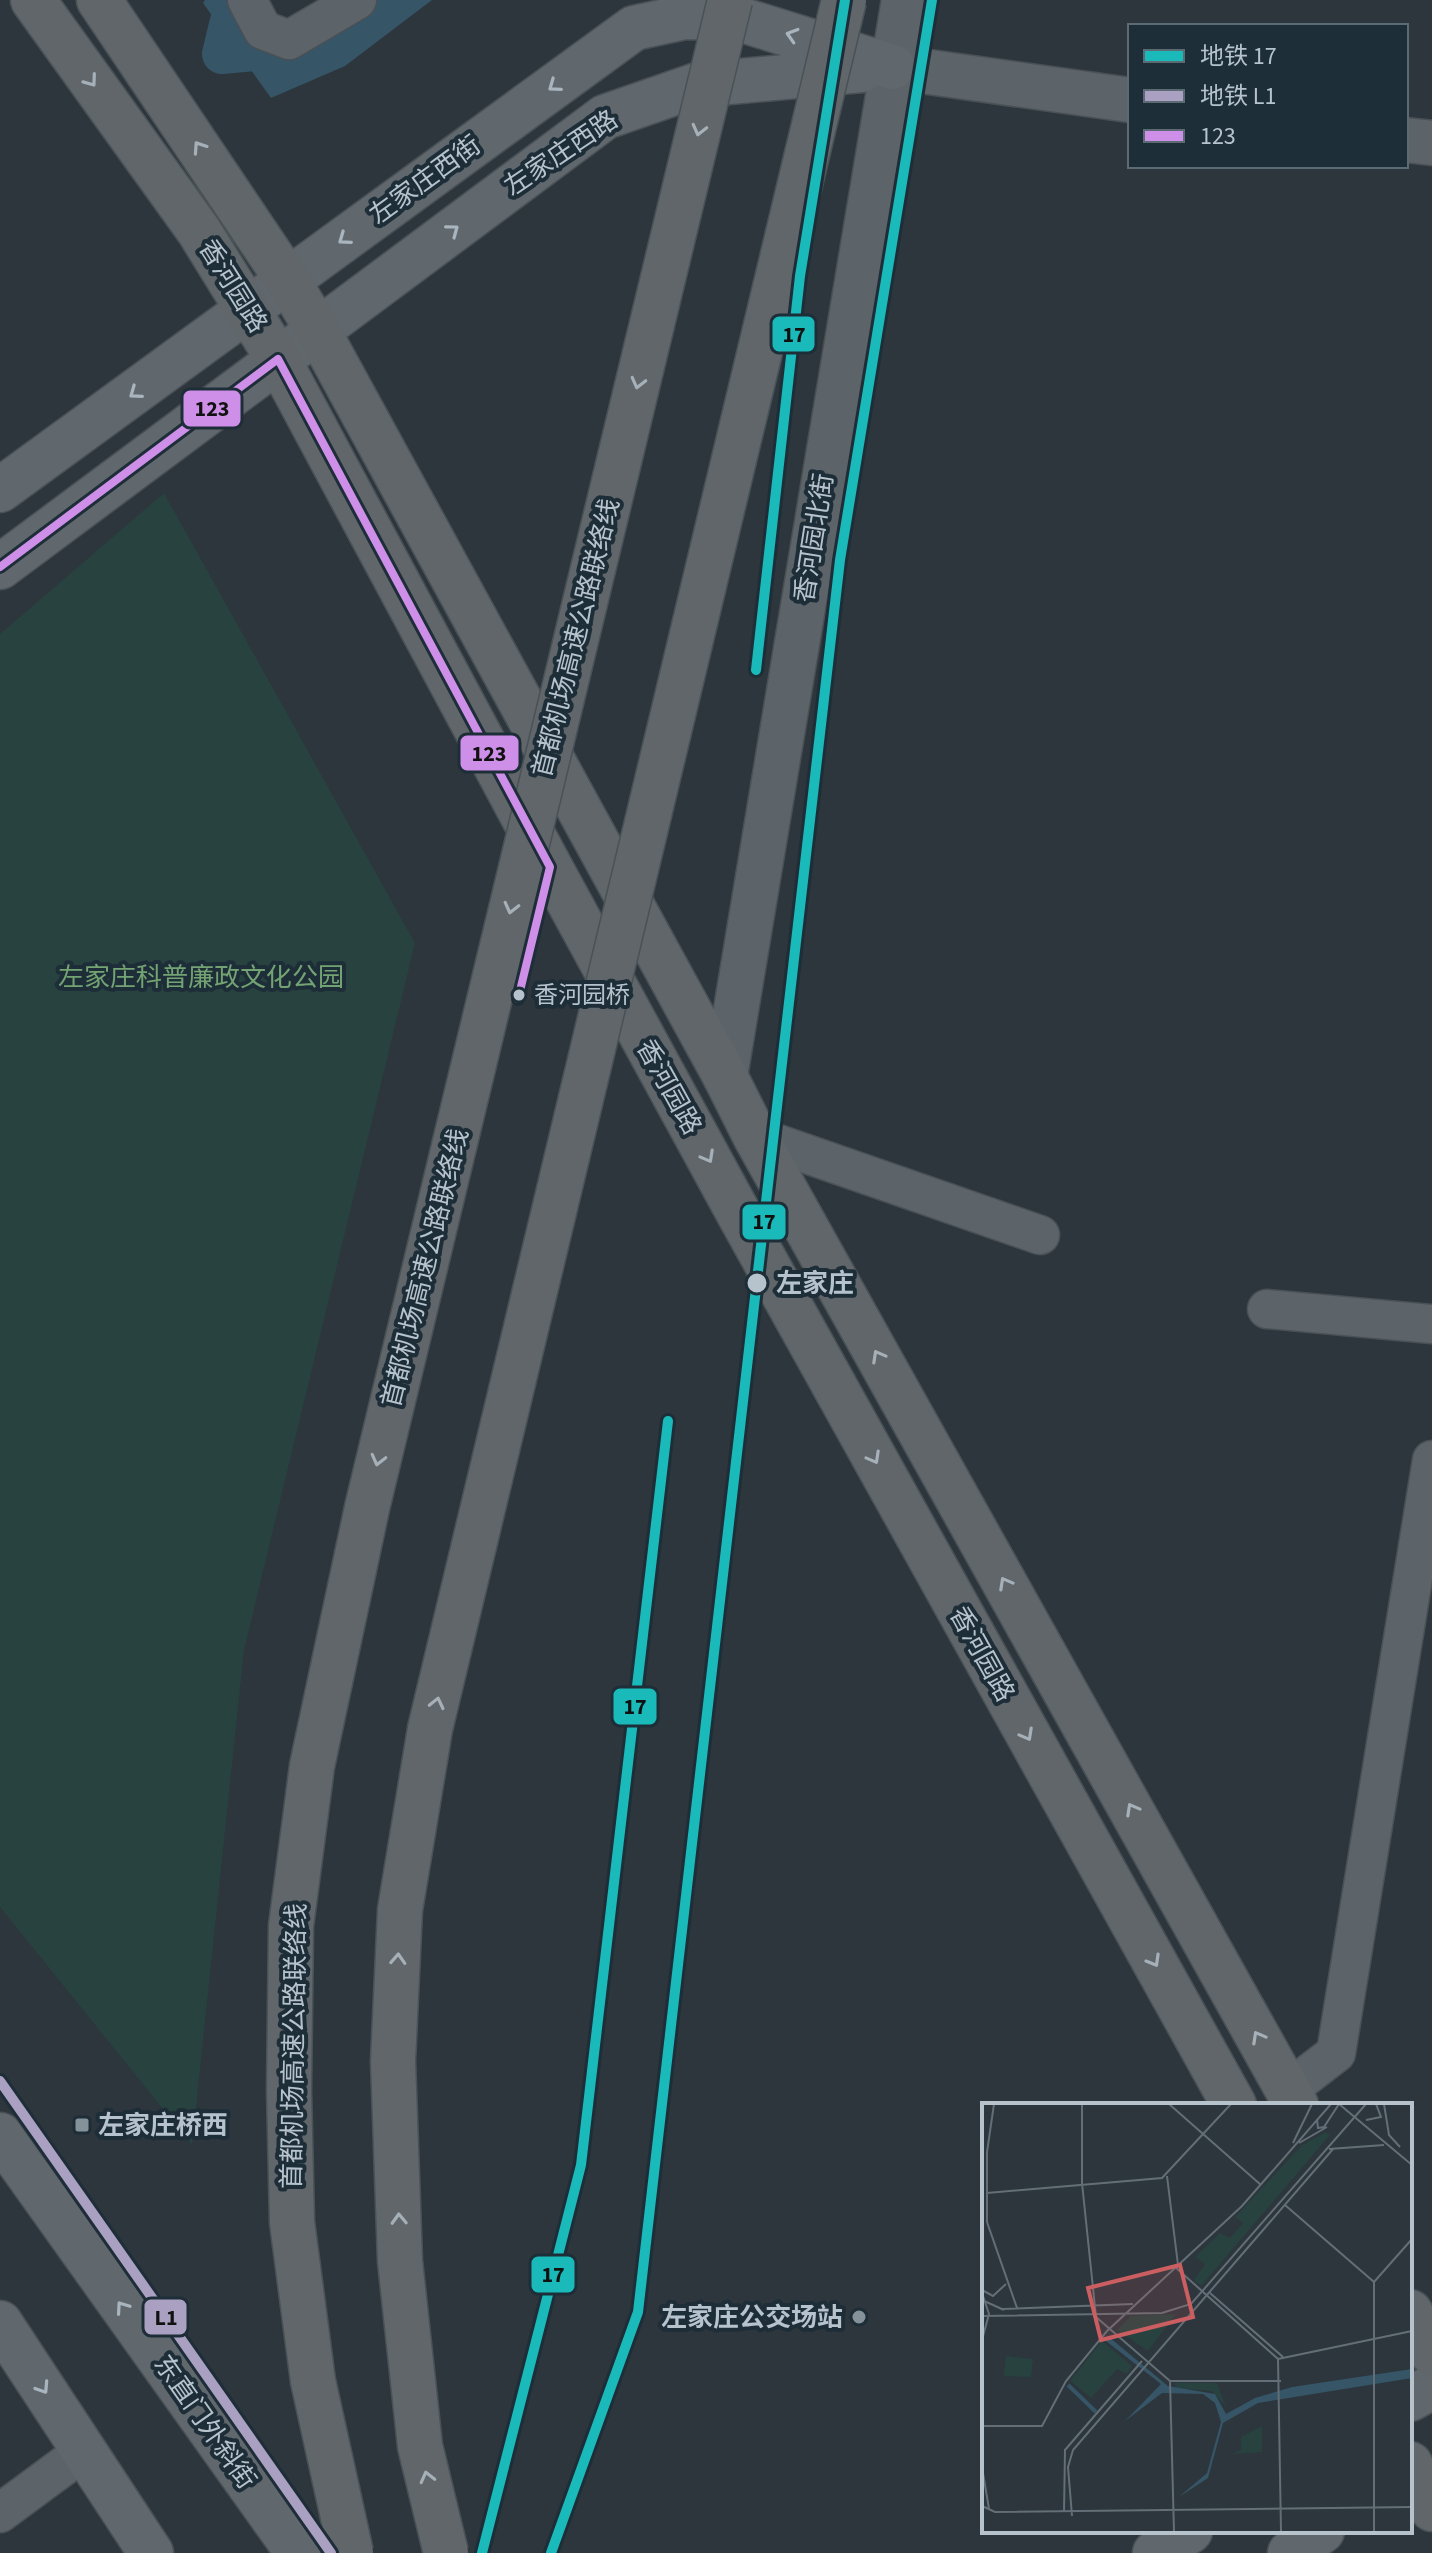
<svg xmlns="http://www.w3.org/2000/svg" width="1432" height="2553" viewBox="0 0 1432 2553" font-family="'Source Sans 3','Noto Sans SC',sans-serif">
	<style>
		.green { fill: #284240 }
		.water { fill: #365567 }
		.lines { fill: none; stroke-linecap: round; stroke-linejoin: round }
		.canal { stroke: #365567; stroke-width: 40 }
		.minor-casing { stroke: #4a5156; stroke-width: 41 }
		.tertiary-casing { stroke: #4a5156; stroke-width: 47 }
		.secondary-casing { stroke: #4a5156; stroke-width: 47 }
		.trunk-casing { stroke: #495257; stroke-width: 47 }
		.minor { stroke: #5c6469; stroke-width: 38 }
		.tertiary { stroke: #5c6469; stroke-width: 44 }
		.secondary { stroke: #60686e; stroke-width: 44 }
		.trunk { stroke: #60666a; stroke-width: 44 }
		.trunk-bridge-casing { stroke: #495257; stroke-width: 47; stroke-linecap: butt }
		.trunk-bridge { stroke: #60666a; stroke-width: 44 }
		.bus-1-casing { stroke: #1e2e38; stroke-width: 14 }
		.bus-1 { stroke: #ce8fe9; stroke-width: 8 }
		.metro-1-casing { stroke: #1e2e38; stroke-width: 16 }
		.metro-2-casing { stroke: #1e2e38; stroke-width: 16 }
		.metro-1 { stroke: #1ababa; stroke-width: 10 }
		.metro-2 { stroke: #aaa0c1; stroke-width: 10 }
		.oneway { stroke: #a9b5be }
		.oneway2 { stroke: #a5b0b8 }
		.bus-dot { fill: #b6c3cc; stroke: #1e2e38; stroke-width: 3 }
		.poi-dot { fill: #86929a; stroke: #1e2e38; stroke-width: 3 }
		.labels { text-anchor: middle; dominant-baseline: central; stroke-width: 8; stroke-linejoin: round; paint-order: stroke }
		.bus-label { font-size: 24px; fill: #b6c3cc; stroke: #1e2e38; text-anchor: start }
		.street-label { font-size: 26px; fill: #b6c3cc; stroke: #1e2e38 }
		.park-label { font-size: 26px; fill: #73a373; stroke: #1e2e38 }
		.stop-label { font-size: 26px; font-weight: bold; fill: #b6c3cc; stroke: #1e2e38; text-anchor: start }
		.poi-label { font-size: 26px; font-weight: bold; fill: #b6c3cc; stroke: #1e2e38; text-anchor: start }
		.inset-river { fill: none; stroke: #365567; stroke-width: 4 }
		.inset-road { fill: none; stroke: #636e76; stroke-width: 2 }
		.view { fill: #cb5e61; fill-opacity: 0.15; stroke: #cb5e61; stroke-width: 4 }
		.inset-edge { fill: none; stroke: #b6c3cc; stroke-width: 4 }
		.line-badge { stroke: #1e2e38; stroke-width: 3 }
		.pale-badge-label { font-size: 22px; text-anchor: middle; font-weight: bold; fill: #111 }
	</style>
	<rect width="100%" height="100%" fill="#2c363c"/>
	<!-- green -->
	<path class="green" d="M164,493L415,943L244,1650L192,2145L0,1907V634Z"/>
	<!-- water -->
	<path class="water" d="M205,0H247L263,30L357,0H432L345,66L271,98L203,3Z"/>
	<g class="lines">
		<!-- canal -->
		<path class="canal" d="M235,0L222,54L291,48"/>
		<!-- minor casing -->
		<g class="minor-casing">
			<path id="minor" d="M247,0L263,30L289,40L357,0
				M755,1136L1040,1235
				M1267,1309L1432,1324
				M1288,2090L1336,2053L1432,1460
				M0,2513L84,2451"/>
		</g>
		<!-- tertiary casing -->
		<g class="tertiary-casing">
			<path id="tertiary" d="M893,67L1130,100
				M1406,140L1432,143
				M725,1076L904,0"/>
		</g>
		<!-- secondary casing -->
		<g class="secondary-casing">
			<path id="secondary" d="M0,490L634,28L685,17L736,18L893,67
				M0,567L605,117L697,85L862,70
				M0,2135L298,2553
				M0,2323L151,2553
				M1410,2399L1432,2387
				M1155,2553L1190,2531
				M1290,2553L1322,2531"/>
		</g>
		<!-- trunk casing -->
		<g class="trunk-casing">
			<path id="trunk" d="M33,0L199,231L278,359L550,867L739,1214L1234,2105
				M99,0L288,281L318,331L725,1076L755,1136L1296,2105
				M1410,2312L1432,2353
				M1410,2464L1432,2509"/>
		</g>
		<!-- minor -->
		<use href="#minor" class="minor"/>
		<!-- tertiary -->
		<use href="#tertiary" class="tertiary"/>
		<!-- secondary -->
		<use href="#secondary" class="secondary"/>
		<!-- trunk -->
		<use href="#trunk" class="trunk"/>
		<!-- trunk-bridge casing -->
		<g class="trunk-bridge-casing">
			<path id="trunk-bridge" d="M351,2553L313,2381L292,2222L289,2090L291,1926L312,1766L367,1508L730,0
				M446,2553L420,2446L400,2261L393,2061L400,1910L430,1729L844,0"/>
		</g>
		<!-- trunk-bridge -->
		<use href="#trunk-bridge" class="trunk-bridge"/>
		<!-- bus-1 casing -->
		<g class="bus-1-casing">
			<path id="bus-1" d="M0,567L278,359L550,867L518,999"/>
		</g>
		<!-- bus-1 -->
		<use href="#bus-1" class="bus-1"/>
		<!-- metro-1 casing -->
		<g class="metro-1-casing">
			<path id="metro-1" d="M756,670L800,276L845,0
				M482,2553L581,2165L668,1421
				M551,2553L638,2312L840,560L932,0"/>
		</g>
		<!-- metro-2 casing -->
		<g class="metro-2-casing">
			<path id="metro-2" d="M0,2081L331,2553"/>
		</g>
		<!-- metro-1 -->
		<use href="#metro-1" class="metro-1"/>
		<!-- metro-2 -->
		<use href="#metro-2" class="metro-2"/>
	</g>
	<!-- one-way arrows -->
	<defs><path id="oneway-chevron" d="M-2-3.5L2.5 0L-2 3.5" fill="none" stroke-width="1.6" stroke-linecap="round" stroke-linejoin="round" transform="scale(2)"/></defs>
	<g class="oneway">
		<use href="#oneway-chevron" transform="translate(792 35) rotate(-163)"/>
		<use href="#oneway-chevron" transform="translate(554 86) rotate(144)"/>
		<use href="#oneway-chevron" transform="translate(453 230) rotate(-37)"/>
		<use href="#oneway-chevron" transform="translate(344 239) rotate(144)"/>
		<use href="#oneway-chevron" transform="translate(135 393) rotate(144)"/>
		<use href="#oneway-chevron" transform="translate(122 2307) rotate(-125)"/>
		<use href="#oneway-chevron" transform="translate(43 2388) rotate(57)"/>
	</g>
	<g class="oneway2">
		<use href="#oneway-chevron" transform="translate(91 81) rotate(54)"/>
		<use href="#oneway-chevron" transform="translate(699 130) rotate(104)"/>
		<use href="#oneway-chevron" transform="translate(199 147) rotate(-124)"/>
		<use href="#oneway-chevron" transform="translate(638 383) rotate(104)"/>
		<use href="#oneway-chevron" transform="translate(511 908) rotate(104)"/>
		<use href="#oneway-chevron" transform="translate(708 1157) rotate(61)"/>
		<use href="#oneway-chevron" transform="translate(878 1356) rotate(-119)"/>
		<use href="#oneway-chevron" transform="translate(874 1458) rotate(61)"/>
		<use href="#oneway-chevron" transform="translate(378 1460) rotate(104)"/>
		<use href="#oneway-chevron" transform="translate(1005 1583) rotate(-119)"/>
		<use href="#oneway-chevron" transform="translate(437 1703) rotate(-77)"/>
		<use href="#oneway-chevron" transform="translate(1027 1735) rotate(61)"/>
		<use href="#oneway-chevron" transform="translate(1132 1809) rotate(-119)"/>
		<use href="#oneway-chevron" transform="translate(398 1959) rotate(-87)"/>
		<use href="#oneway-chevron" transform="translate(1154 1961) rotate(60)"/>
		<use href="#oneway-chevron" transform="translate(1258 2037) rotate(-119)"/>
		<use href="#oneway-chevron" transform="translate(399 2219) rotate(-92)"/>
		<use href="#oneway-chevron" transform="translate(427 2477) rotate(-104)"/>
	</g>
	<!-- markers -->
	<g class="bus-dot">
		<circle cx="519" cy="995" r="7"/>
		<circle cx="757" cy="1283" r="11"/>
	</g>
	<g class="poi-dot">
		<rect x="74" y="2117" width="16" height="16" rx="4"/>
		<circle cx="859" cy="2317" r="8"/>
	</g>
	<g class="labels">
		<!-- bus labels -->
		<g class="bus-label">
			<text x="534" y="995">香河园桥</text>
		</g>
		<!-- street labels -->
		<g class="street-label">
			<text transform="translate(561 153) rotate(-34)">左家庄西路</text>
			<text transform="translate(425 180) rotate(-36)">左家庄西街</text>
			<text transform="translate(233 286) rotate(58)">香河园路</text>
			<text transform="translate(814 538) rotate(-81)">香河园北街</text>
			<text transform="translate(576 638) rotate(-76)">首都机场高速公路联络线</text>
			<text transform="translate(669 1087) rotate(61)">香河园路</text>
			<text transform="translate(425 1268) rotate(-76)">首都机场高速公路联络线</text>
			<text transform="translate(982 1654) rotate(61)">香河园路</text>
			<text transform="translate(294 2046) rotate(-89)">首都机场高速公路联络线</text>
			<text transform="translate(205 2422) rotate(55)">东直门外斜街</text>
		</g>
		<!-- park labels -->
		<g class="park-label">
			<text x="201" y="977">左家庄科普廉政文化公园</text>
		</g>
		<!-- stop labels -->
		<g class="stop-label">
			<text x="776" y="1283">左家庄</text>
		</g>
		<!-- poi labels -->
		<g class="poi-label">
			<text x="98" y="2125">左家庄桥西</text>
			<text x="843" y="2317" text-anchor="end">左家庄公交场站</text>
		</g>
	</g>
	<!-- overview -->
	<g transform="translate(982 2103)">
		<rect width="430" height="430" fill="#2c363c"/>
		<path d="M344,29L348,32L219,183L212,177L223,161L213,154L238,130L248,135L261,120L253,114L320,42ZM194,211L166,248L135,227L149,213ZM120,238L150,263L145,271L135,266L109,295L88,278ZM24,253L51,256L49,274L22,273ZM193,280H235L244,304L230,288L194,285ZM280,323V349L251,351L259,347V334Z" fill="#284240"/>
		<path d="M127,234L186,283L233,291L244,311L273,295L310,284L430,266V275L276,300L241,320L226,375L197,394L225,370L239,319L233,300L221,291L180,290L143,318L179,281L124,238Z" fill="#365567"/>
		<path class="inset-river" d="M86,282L114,309"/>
		<path class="inset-road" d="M12,1L5,49V119L35,205M100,1V80L113,204M187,1L279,82M402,1L407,32L418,44M335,16L336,25L342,24L357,1L430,62M384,17L399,14L394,1M311,40L330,1M317,40L345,24M347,46L402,42M185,73L196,162M5,90L180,75L249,1M303,102L392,179V429M192,163L296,256L299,429M392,179L430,136M0,187L11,193L24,181M0,190L7,211L0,237M228,190L301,254M0,197L22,207M113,204L114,214L188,278M20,206L151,201M0,213L180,210L209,201L384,1M296,256L430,228M0,323H60L84,278L125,228L260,103L349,1M0,364L7,406M0,403L13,409L430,404M82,409L83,347L160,258M90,413L86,364L91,347L351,46M192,429L188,278H299"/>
		<path class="view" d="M198,162L211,214L119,237L106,185Z"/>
		<rect width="430" height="430" class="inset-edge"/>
	</g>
	<g class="line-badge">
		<rect x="771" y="315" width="45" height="38" rx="8" fill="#1ababa"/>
		<rect x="182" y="389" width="60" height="39" rx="8" fill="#ce8fe9"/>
		<rect x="459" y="734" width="61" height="38" rx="8" fill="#ce8fe9"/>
		<rect x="741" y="1203" width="46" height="38" rx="8" fill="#1ababa"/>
		<rect x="612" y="1687" width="46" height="39" rx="8" fill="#1ababa"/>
		<rect x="530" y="2255" width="46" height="39" rx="8" fill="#1ababa"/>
		<rect x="143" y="2298" width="45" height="38" rx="8" fill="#aaa0c1"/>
	</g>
	<g class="pale-badge-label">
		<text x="794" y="342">17</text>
		<text x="212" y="416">123</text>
		<text x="489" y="761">123</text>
		<text x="764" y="1229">17</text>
		<text x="635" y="1714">17</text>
		<text x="553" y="2282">17</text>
		<text x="166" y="2325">L1</text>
	</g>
	<!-- legend -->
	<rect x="1128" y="24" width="280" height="144" fill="#1e2e38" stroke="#5b6a73" stroke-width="2"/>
	<rect x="1144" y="50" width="40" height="12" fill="#1ababa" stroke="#5b6a73" stroke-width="2"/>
	<text x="1200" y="64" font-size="24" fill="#b6c3cc">地铁 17</text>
	<rect x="1144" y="90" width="40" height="12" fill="#aaa0c1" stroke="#5b6a73" stroke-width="2"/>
	<text x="1200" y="104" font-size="24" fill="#b6c3cc">地铁 L1</text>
	<rect x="1144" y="130" width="40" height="12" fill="#ce8fe9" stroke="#5b6a73" stroke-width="2"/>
	<text x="1200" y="144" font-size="24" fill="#b6c3cc">123</text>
</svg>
